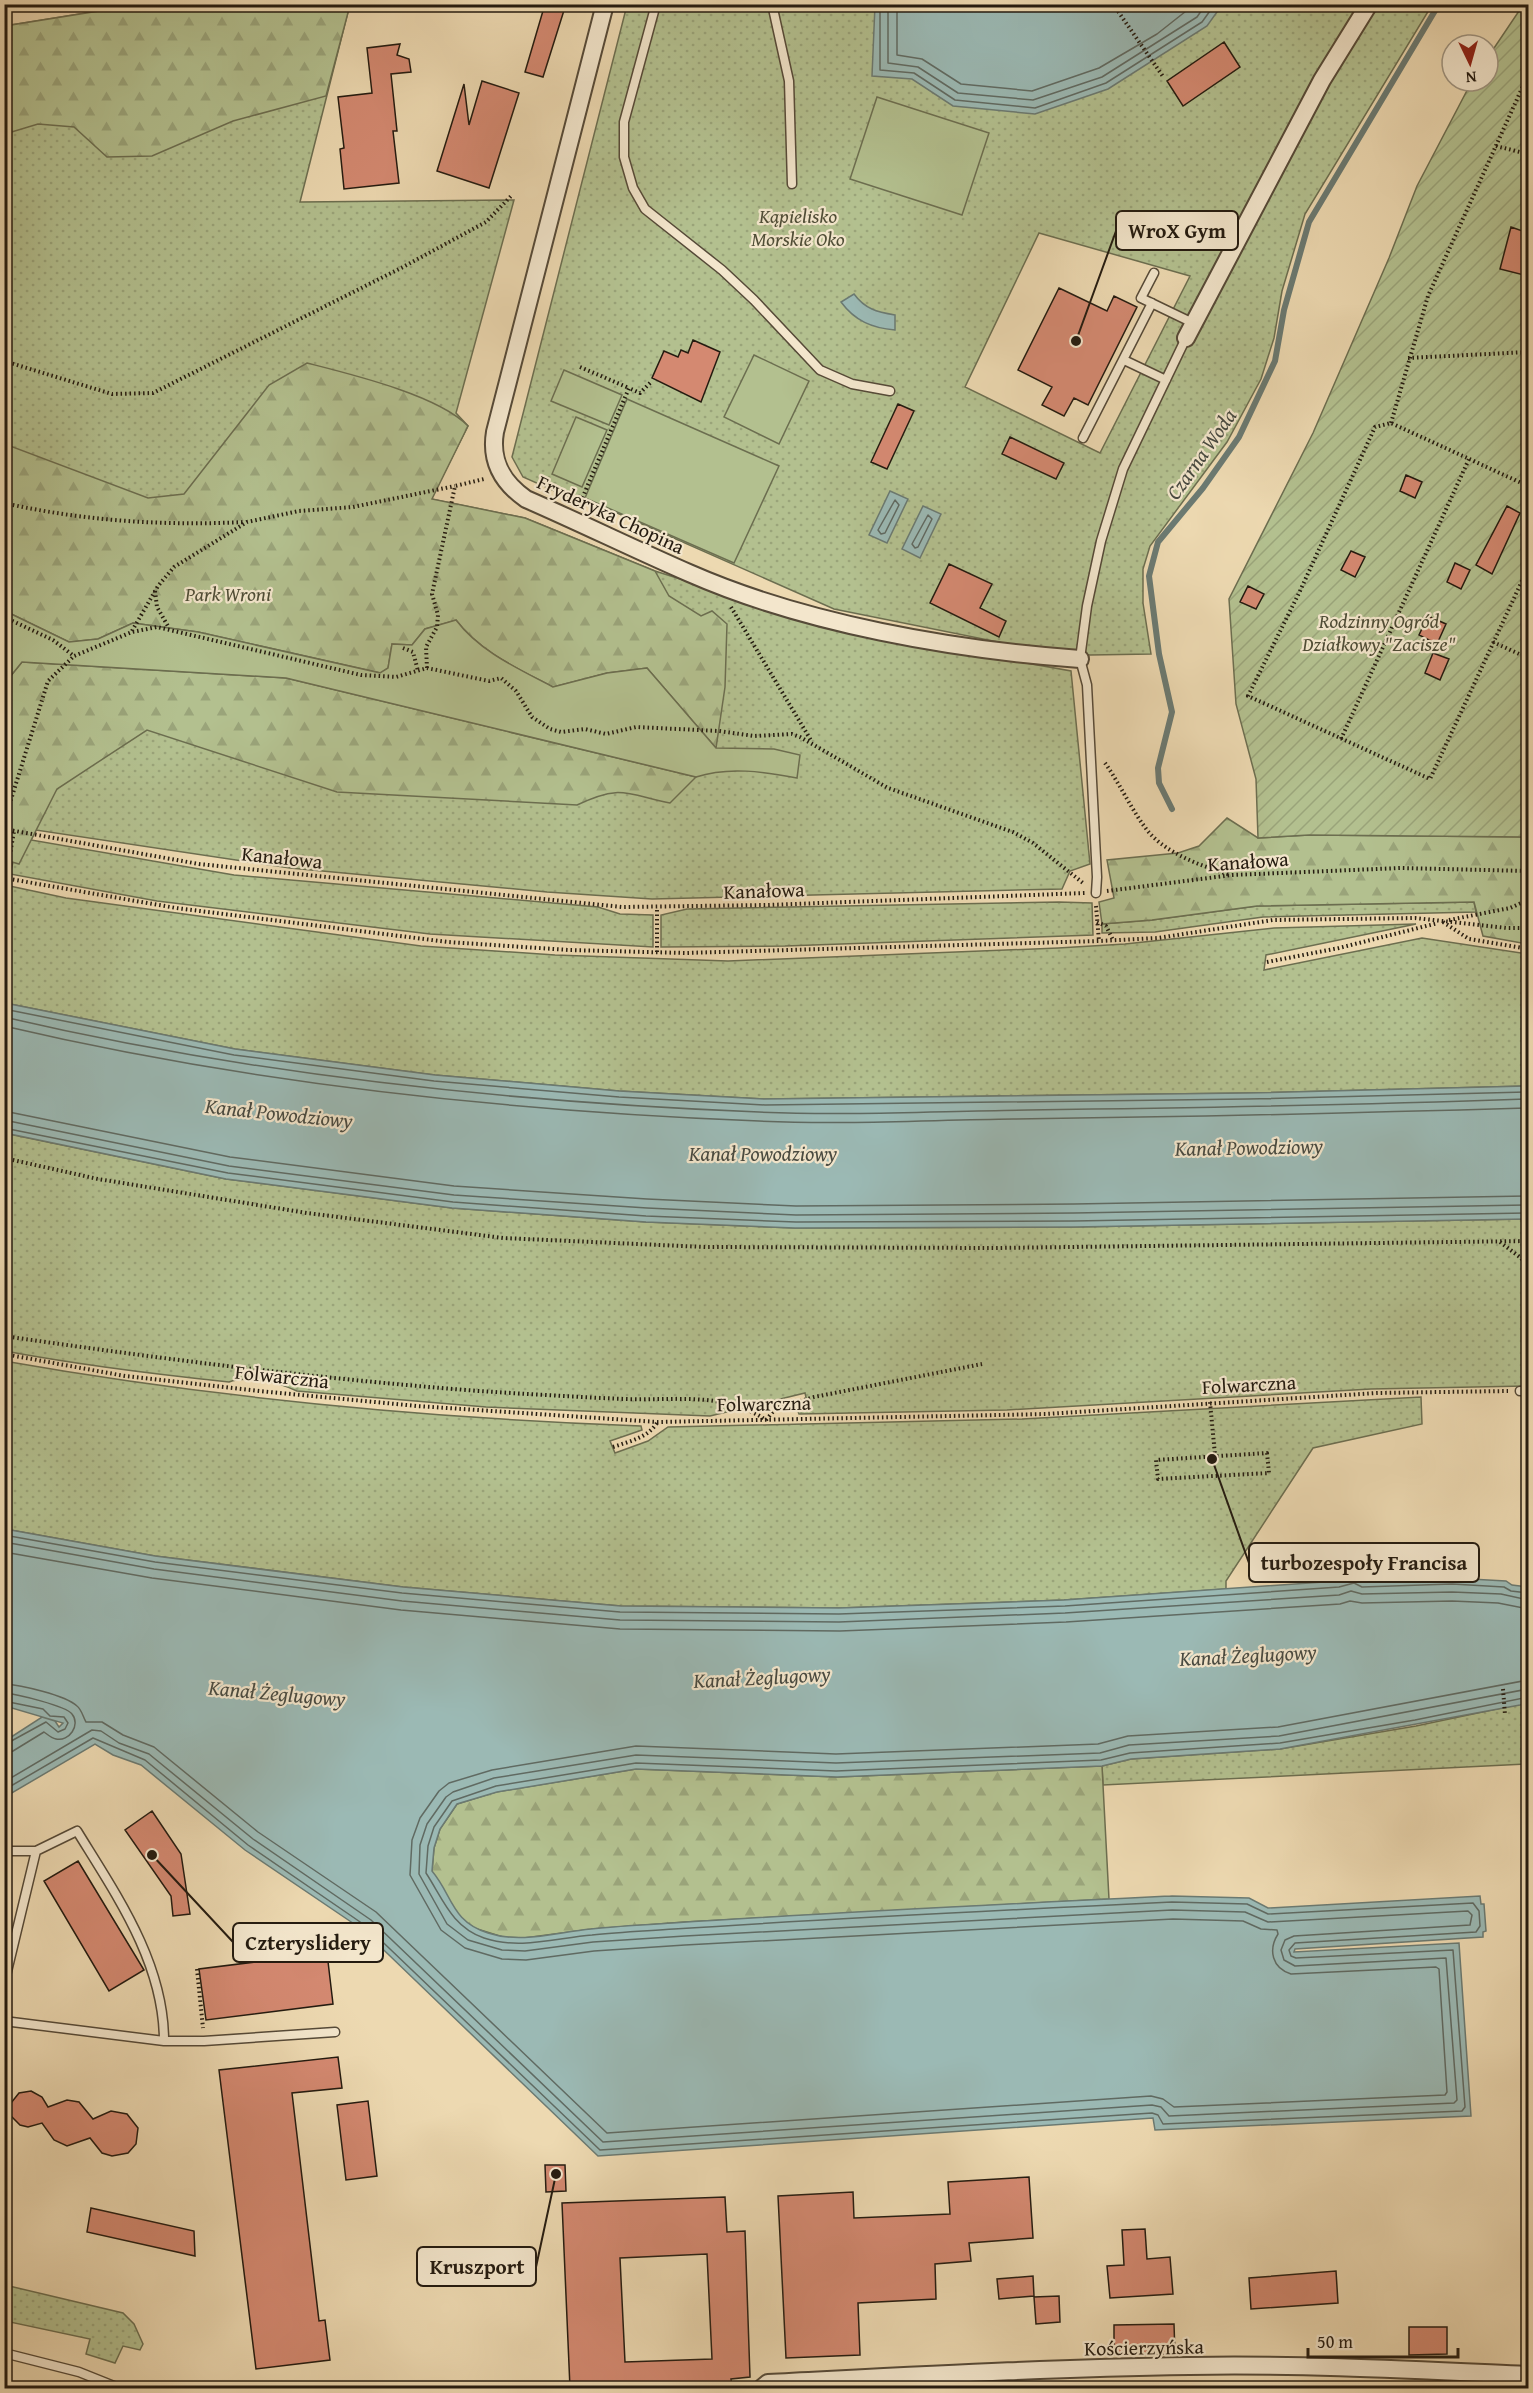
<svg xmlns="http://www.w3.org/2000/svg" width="1533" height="2393" viewBox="0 0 1533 2393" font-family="'Gentium Book Plus',serif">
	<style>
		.grass { fill: url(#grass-dots); stroke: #6c6e50; stroke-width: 1.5; fill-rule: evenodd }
		.forest { fill: url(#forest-firs); stroke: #6c6e50; stroke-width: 1.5 }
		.garden { fill: url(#garden-furrows); stroke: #6c6e50; stroke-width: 1.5 }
		.pitch { fill: #b3c08f; stroke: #6c6e50; stroke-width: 1.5 }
		.water { fill: #9bb9b4; stroke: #6b7a72; stroke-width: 1.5 }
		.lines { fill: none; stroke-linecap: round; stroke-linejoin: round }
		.shore { stroke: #606a62; stroke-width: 1.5 }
		.stream { stroke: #6b7a72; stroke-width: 6 }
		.building { fill: #d48971; stroke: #241b10; stroke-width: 1.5; fill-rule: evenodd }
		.lane-casing { stroke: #564a38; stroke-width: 11 }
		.street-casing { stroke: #564a38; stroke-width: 20 }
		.path { stroke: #241b10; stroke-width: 4; stroke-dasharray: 1.5 3; stroke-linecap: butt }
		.lane { stroke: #f3e6cc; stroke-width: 8 }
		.street { stroke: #f3e6cc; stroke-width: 16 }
		.labels { text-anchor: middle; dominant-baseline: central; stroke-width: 4.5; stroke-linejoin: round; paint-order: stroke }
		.park-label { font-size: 20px; font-style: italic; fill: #4f4d36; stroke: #f3e6cc }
		.street-label { font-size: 20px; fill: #241b10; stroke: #f3e6cc }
		.water-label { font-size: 21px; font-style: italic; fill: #484a41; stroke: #f3e6cc }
		.leader { fill: none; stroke: #241b10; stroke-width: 2 }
		.callout-dot { fill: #241b10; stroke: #f3e6cc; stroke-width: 2 }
		.callout { fill: #f3e6cc; stroke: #241b10; stroke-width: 2 }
		.callout-label { font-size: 21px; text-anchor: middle; font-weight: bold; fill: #241b10 }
	</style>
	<defs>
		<pattern id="grass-dots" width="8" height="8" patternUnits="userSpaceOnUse" patternTransform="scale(1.5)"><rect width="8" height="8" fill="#b3c08f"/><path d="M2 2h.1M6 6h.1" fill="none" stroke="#9aa47a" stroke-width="1.8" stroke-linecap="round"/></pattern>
		<pattern id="forest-firs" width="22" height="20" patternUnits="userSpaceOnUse" patternTransform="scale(1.5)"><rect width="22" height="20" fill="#b3c08f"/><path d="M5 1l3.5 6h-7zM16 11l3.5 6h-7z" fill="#9aa47a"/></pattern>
		<pattern id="garden-furrows" width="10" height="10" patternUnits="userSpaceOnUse" patternTransform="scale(1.5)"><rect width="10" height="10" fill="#b3c08f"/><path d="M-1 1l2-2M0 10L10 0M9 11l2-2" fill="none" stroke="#9aa47a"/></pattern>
	</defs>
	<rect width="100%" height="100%" fill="#edd9b1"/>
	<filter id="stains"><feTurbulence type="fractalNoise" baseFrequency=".00333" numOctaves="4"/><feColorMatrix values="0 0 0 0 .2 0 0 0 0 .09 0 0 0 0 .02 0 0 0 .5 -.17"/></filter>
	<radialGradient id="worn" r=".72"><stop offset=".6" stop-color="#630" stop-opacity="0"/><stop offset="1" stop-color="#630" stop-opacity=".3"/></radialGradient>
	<!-- grass -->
	<path class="grass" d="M350,4L300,202L514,200L456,413L468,426L431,499L525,518L655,571L743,599L904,641L1071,671L1090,864L1070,871L1062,889L652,899L547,892L290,868L36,830L31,840L234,875L598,907L620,914L653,915V947L430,934L157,901L10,874L13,862L5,860V26L136,5Z
		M627,5H1432L1305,214L1282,291L1274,338L1261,379L1227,442L1150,546L1143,569V603L1151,654L1090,655L1033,649L834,609L583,498L577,501L523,477L512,457ZM1039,233L1190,276L1100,453L965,387Z
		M5,885L66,898L421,946L555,955L728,961L1058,948L1125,944L1274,928L1416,924L1266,955L1264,970L1422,938L1528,954V1086L1247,1093L764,1099L619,1091L435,1075L235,1049L5,1003Z
		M1059,902L1092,903L1093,935L785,946L661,947V915L687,909Z
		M1474,902L1476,912L1263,917L1155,932L1102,933V924L1152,920L1257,906Z
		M4,1133L226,1179L452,1208L646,1222L795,1228L1074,1227L1528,1219V1386L1371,1389L1007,1410L799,1414L797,1409L808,1406L805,1393L710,1416L486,1407L297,1391C280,1383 247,1375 229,1382C153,1374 79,1365 5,1351Z
		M4,1361C214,1398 428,1418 641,1426L642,1430L610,1441L615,1453L648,1441L668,1427L1022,1419L1421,1397L1422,1424L1313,1448L1226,1581V1589L1064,1600L839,1608L621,1606L403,1587L155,1556L5,1529Z
		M1525,1703L1524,1736L1526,1737L1527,1764L1103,1785L1102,1766L1131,1759L1280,1749L1416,1726Z
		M5,2285L123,2313L134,2324L143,2344L140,2350L123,2346L115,2363L86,2354L90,2339L5,2321Z"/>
	<!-- forest -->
	<path class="forest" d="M136,5V4L350,5L326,96L233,121L152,156L107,157L74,127L38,124L5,134V26Z
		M307,363C350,374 438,395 468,426L432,499L525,518L655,571L669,596L701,616L712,611L727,624L725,687L716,748L647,668L607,673L553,687C519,669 480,652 456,620L425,629L412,645L392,644L388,668L381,673L198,632L133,623L98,639L69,642L5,611V444L148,498L184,494L269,385Z
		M22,662L286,678L696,777L670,803C626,794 621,784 577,805L337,792L147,730L57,789L19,864L5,860V683Z
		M1227,818L1258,838L1309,835L1528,837V944L1483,936L1474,902L1257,906L1152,920L1102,924L1099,902L1114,898L1107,860L1178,853L1199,846Z
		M1102,1766L1109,1899L684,1922L592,1929L524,1938L503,1937L474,1928L456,1914L432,1872L434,1848L440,1829L457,1804L496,1792L636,1769L837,1777Z"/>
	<!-- garden -->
	<path class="garden" d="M1523,5H1528V837L1309,835L1258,838L1256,779L1236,704L1229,599L1313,433L1389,258L1417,186L1472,81H1488V57Z"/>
	<!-- pitch -->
	<path class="pitch" d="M877,97L989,133L962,215L850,179Z
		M754,355L809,381L779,444L724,417Z
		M564,370L622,395L609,425L551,401Z
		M627,399L779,466L734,563L585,498Z
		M576,417L607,430L582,487L552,474Z
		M5,611L69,642L98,639L133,623L198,632L380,673L388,668L392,644L412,645L425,629L456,620C480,652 519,669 553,687L607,673L647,668L716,748L774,749L800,755L797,778C764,772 729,766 696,777L286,678L22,662L5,683Z"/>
	<!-- water -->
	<path class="water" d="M875,5V4L1222,5L1207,26L1108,89L1035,114L953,106L912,79L872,76Z
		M854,294C865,309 877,312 895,315V330C872,328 855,321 841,302Z
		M890,491L908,499L887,543L869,535Z
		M923,506L941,514L920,558L902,549Z
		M5,1003L235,1049L435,1075L619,1091L764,1099L1247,1093L1528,1086V1219L1074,1227L795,1228L646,1222L452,1208L226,1179L5,1133Z
		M5,1529L155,1556L403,1587L621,1606L839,1608L1064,1600L1338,1581L1344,1578L1358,1577L1361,1581L1452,1578L1506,1581L1512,1585L1528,1587V1702L1520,1705L1280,1749L1131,1759L1102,1766L837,1777L636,1769L497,1792L457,1804L440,1829L434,1848L432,1871C453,1896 451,1921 488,1933C521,1944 557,1932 591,1929C618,1926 646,1925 673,1923C839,1912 1006,1904 1172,1896L1249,1898L1268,1908L1480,1896L1481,1904H1484L1486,1931L1483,1932V1937L1295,1949L1294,1952L1459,1943L1471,2116L1155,2130L1153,2118L598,2156L363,1930L245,1850L141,1765L113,1755L95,1744L5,1797V1741L42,1717L55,1721L59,1727L63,1723L5,1706Z"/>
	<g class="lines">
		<!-- shore -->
		<path class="shore" d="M880,4V70L914,73L955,100L1035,108L1106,83L1202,22L1215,4
			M888,4V63L918,67L958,93L1033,100L1102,77L1197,17L1206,4
			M897,4V55L922,59L961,84L1032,91L1099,68L1157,34L1195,4
			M895,500L899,505L885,533L881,534L878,530Z
			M928,515L932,519L918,547L915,548L912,544Z
			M4,1009L234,1055L434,1081L619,1097L765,1105L1247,1099L1528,1092
			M4,1017C252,1075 506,1102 759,1112C848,1116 939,1111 1028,1110C1195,1108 1362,1105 1528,1099
			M4,1026C251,1084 506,1111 759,1121C843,1125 929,1120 1013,1119C1185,1117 1357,1113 1528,1108
			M4,1111L230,1157L454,1186L647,1199L796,1206L1074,1204L1528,1196
			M4,1120L229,1166L454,1195L647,1208L796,1215L1074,1213L1528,1205
			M4,1128L228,1173L453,1202L646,1216L796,1222L1074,1221L1528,1213
			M4,1535L155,1562L402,1593L620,1612L839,1614L1065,1606L1339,1587L1354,1583L1362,1587L1452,1584L1504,1587L1511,1591L1528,1593
			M4,1542L154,1569L402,1601L620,1620L839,1622L1065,1613L1339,1595L1351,1591L1362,1594L1452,1592L1501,1594L1528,1600
			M4,1552L152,1578L401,1610L620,1629L840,1631L1066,1622L1340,1604L1350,1601L1362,1603L1452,1601L1498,1603L1528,1609
			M4,1684C21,1685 65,1695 77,1706C82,1710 83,1717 86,1722H102L123,1735L154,1747L258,1832L376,1912L607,2133L1151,2096L1163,2099L1174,2107L1445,2095L1447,2092L1439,1969L1436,1967L1291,1974C1272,1968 1268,1950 1278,1934L1277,1930L1261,1929L1243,1921L1173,1919L685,1945L594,1951L526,1960L502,1959L465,1948L441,1930L410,1875L412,1840L420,1818L439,1791L449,1783L492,1770L636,1746L836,1754L1098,1744L1128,1736L1278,1727L1528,1680
			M4,1693C17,1694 66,1706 72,1714C81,1725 69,1742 56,1739C51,1738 47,1734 44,1732L13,1751L4,1753
			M4,1701L43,1709L50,1716L64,1717L68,1723L65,1729L58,1732L46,1722L4,1745
			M4,1782L92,1730L101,1731L119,1743L149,1754L253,1839L371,1920L603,2142L1152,2105L1161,2107L1169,2116L1454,2103L1457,2100L1446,1958L1295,1966L1284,1960L1281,1950L1285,1940L1294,1936L1470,1925L1472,1915L1468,1911L1268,1922L1245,1912L1172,1910L685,1936L593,1942L525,1951L502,1950L468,1940L447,1924L419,1874L420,1845L427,1824L446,1797L453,1792L494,1778L636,1755L836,1763L1100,1753L1129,1745L1279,1736L1528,1689
			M4,1790L93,1738L145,1760L248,1845L366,1926L600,2150L1152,2113L1158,2115L1163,2124L1462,2111L1465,2107L1453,1950L1296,1958L1291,1956L1289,1950L1295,1943L1476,1932L1480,1926L1479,1911L1473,1903L1268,1914L1247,1904L1172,1902C1006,1910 840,1918 674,1929C646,1931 619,1932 592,1935C556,1938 519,1950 484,1938C452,1927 443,1899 426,1873L428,1846L434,1827L452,1801L496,1786L636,1763L836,1771L1101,1760L1130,1753L1280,1743L1415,1720L1528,1697"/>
		<!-- stream -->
		<path class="stream" d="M1172,809L1159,783L1158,768L1172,712L1159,654L1149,576L1158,542L1203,488L1239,437L1275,361L1284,310L1309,222L1439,4"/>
	</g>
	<!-- building -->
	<path class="building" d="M545,4H566L543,77L525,72Z
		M1224,42L1240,67L1183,106L1167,81Z
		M400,44L397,55L409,59L411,72L391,74L397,131H393L399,183L344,189L340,149L344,148L338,97L372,93L367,48Z
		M482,81L519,93L489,188L437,171L464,84L469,125Z
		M1511,227L1528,233V276L1500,269Z
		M1059,288L1107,311L1114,296L1137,307L1088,405L1074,398L1064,416L1042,405L1052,387L1018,370Z
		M693,340L720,352L701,402L652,378L664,351L678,357L681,350L688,353Z
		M898,404L914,411L887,469L871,462Z
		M1010,437L1064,463L1056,479L1002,454Z
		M1406,475L1422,482L1415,498L1400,491Z
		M1507,506L1520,513L1492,574L1476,565Z
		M1351,551L1365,557L1355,577L1341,570Z
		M1455,563L1470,570L1461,589L1447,582Z
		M949,564L992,584L980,608L1006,621L999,637L930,603Z
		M1248,586L1264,594L1256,609L1240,602Z
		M1428,616L1446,624L1437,644L1419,635Z
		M1433,653L1449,659L1440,680L1425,673Z
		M152,1811L181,1854L190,1914L173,1916L171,1896L125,1830Z
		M78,1861L144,1970L109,1991L44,1881Z
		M327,1953L333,2004L206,2020L199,1969Z
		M338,2057L342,2088L292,2093L319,2321L325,2320L330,2360L256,2369L219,2070Z
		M31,2091L42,2097L48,2107L67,2100L79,2102L93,2119L111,2111L127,2114L138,2128L136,2144L128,2153L112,2156L102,2153L90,2138L67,2146L54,2140L42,2123L28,2127L20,2125L11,2116V2103L19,2093Z
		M368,2101L377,2176L346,2180L337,2105Z
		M545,2165H565L566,2191L546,2192Z
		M1029,2177L1033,2238L969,2243L971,2261L935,2264L936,2299L858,2303L860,2355L786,2358L778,2196L853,2192L854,2218L950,2214L948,2182Z
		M725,2197L727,2232L745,2231L750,2377L731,2379L732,2388H570L562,2203ZM707,2254L712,2359L625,2362L620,2258Z
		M91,2208L194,2231L195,2256L87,2232Z
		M1145,2229L1147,2259L1170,2257L1173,2294L1110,2298L1107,2266L1124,2265L1122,2230Z
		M1336,2271L1338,2303L1251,2309L1249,2278Z
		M1033,2276L1034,2296L999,2299L997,2279Z
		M1059,2296L1060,2322L1036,2324L1034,2297Z
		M1174,2324L1175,2354L1114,2355V2325Z
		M1409,2327H1447V2354L1409,2355Z"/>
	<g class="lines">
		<!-- lane casing -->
		<g class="lane-casing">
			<path id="lane" d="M656,4L624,122V157L633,188L645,209L722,270L754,300L820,370L852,384L890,391
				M772,4L789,81L792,184
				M1154,273L1141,298L1193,323
				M1124,360L1166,380
				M1083,438L1152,303
				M1096,893L1097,877L1087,685L1080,659L1087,606L1101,541L1123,469L1186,338
				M1520,1391H1528
				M4,1851H36L77,1831C117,1896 164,1963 164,2041
				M4,1984L36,1851
				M4,2021L164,2041H204L335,2032
				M4,2353L79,2372L119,2388"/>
		</g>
		<!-- street casing -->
		<g class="street-casing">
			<path id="street" d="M605,4L495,432C490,462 503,483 526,499C581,523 634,549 689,573C805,624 954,650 1080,659
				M1186,338L1322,80L1369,4
				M762,2388L768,2383C908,2376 1048,2368 1189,2366C1302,2364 1415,2370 1528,2375"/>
		</g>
		<!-- path -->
		<path class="path" d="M1113,4L1164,78
			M1496,146L1528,154
			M1408,358L1528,352
			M4,361L112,394L153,393L403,267L486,222L512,195
			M580,367L629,388
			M1391,423L1428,296L1523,86L1528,81
			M1528,486L1391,423L1375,427L1300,591L1248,696L1430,779L1528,568
			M4,503C84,521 164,526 245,522
			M579,506L629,388L640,393L652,381
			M155,591L157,607L169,628
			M731,607L812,742
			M4,617L53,640L74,656L132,632L157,627L361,675L396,677L427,668L489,681L501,678L516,691L532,717L550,729L561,732L585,729L606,734L636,727L719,731L754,736L792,734L800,737L888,788L1013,832L1033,843L1083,883
			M132,631L158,586L174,567L247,522L299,511L353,507L455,486
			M1493,642L1528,658
			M403,648L413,652L418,671
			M427,668L426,647L437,627L438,615L432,594L455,486L484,479
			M1341,739L1469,459
			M1105,763C1120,784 1131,809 1147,830C1165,853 1201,866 1228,874
			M4,822L48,681L74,656
			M4,829L199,864L622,907L768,905L1085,893
			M4,878L176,908L448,942L569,950L685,953L1099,941L1158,938L1273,920L1415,918L1507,928H1528
			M6,878L14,831
			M1107,891L1232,875L1400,868L1528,871
			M1096,906L1099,941
			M1449,920L1510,908L1528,900
			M1097,922L1106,926L1113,940
			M1443,922L1469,939L1528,949
			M657,952V907
			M1267,962L1339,948L1438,923
			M4,1158L98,1179L307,1213L503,1238L705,1247L995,1248L1528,1241
			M1500,1242L1521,1258L1528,1269
			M4,1336C162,1359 320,1379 479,1391C527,1394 576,1397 625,1399C674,1401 723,1391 766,1420L776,1408L814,1397L982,1364
			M4,1354L125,1376L259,1391L417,1406L658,1422L1046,1414L1377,1393L1508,1391
			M1210,1402L1215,1455
			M613,1447C630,1441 647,1438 657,1423
			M1267,1453L1269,1473L1158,1479L1156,1460Z
			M1503,1689L1505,1715
			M197,1969L203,2028"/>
		<!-- lane -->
		<use href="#lane" class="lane"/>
		<!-- street -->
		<use href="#street" class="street"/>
	</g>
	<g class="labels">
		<!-- park labels -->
		<g class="park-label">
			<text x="798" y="215">Kąpielisko<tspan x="798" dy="23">Morskie Oko</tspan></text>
			<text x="228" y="593">Park Wroni</text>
			<text x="1379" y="620">Rodzinny Ogród<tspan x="1379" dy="23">Działkowy "Zacisze"</tspan></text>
		</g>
		<!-- street labels -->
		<g class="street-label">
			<text transform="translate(611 514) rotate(25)">Fryderyka Chopina</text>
			<text transform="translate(282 857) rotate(6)">Kanałowa</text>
			<text transform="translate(1248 861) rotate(-4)">Kanałowa</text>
			<text transform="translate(764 890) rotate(-2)">Kanałowa</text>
			<text transform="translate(282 1376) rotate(6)">Folwarczna</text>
			<text transform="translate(1249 1384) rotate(-3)">Folwarczna</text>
			<text transform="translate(764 1403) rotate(-1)">Folwarczna</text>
			<text transform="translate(1144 2347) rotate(-1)">Kościerzyńska</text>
		</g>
		<!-- water labels -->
		<g class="water-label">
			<text transform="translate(1201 454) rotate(-55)">Czarna Woda</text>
			<text transform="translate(279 1113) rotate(6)">Kanał Powodziowy</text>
			<text transform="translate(1249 1147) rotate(-1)">Kanał Powodziowy</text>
			<text x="763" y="1153">Kanał Powodziowy</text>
			<text transform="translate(1248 1655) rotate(-3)">Kanał Żeglugowy</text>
			<text transform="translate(762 1677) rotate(-3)">Kanał Żeglugowy</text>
			<text transform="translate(277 1693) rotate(5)">Kanał Żeglugowy</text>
		</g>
	</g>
	<!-- callouts -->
	<path class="leader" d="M1076 341L1116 231M1212 1459L1249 1563M152 1855L233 1942M556 2174L536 2267"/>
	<g class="callout-dot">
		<circle cx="1076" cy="341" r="6"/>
		<circle cx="1212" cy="1459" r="6"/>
		<circle cx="152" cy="1855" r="6"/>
		<circle cx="556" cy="2174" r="6"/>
	</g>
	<g class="callout">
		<rect x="1116" y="211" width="122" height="39" rx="6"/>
		<rect x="1249" y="1543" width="230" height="39" rx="6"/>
		<rect x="233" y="1923" width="150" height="39" rx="6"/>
		<rect x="417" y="2247" width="119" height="39" rx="6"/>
	</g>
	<g class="callout-label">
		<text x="1177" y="238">WroX Gym</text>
		<text x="1364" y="1570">turbozespoły Francisa</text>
		<text x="308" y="1950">Czteryslidery</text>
		<text x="477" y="2274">Kruszport</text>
	</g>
	<!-- margin -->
	<rect width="1533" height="2393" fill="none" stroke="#edd9b1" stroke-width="24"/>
	<rect x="6" y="6" width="1521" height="2381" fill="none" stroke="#241b10" stroke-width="3"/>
	<rect x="12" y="12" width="1509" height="2369" fill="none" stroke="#241b10" stroke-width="1.5"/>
	<!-- north arrow -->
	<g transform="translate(1470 63) rotate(175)"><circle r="28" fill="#f3e6cc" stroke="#a09581" stroke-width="1.5"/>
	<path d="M0-4.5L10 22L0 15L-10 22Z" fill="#8f2418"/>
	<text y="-9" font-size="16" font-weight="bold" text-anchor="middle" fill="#241b10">N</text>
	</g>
	<!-- scale -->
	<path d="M1308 2348v9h150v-9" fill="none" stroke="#241b10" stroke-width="3"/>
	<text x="1317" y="2348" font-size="18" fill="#241b10" stroke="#f3e6cc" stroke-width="4.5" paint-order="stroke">50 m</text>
	<rect width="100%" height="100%" filter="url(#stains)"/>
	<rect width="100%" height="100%" fill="url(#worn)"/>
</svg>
